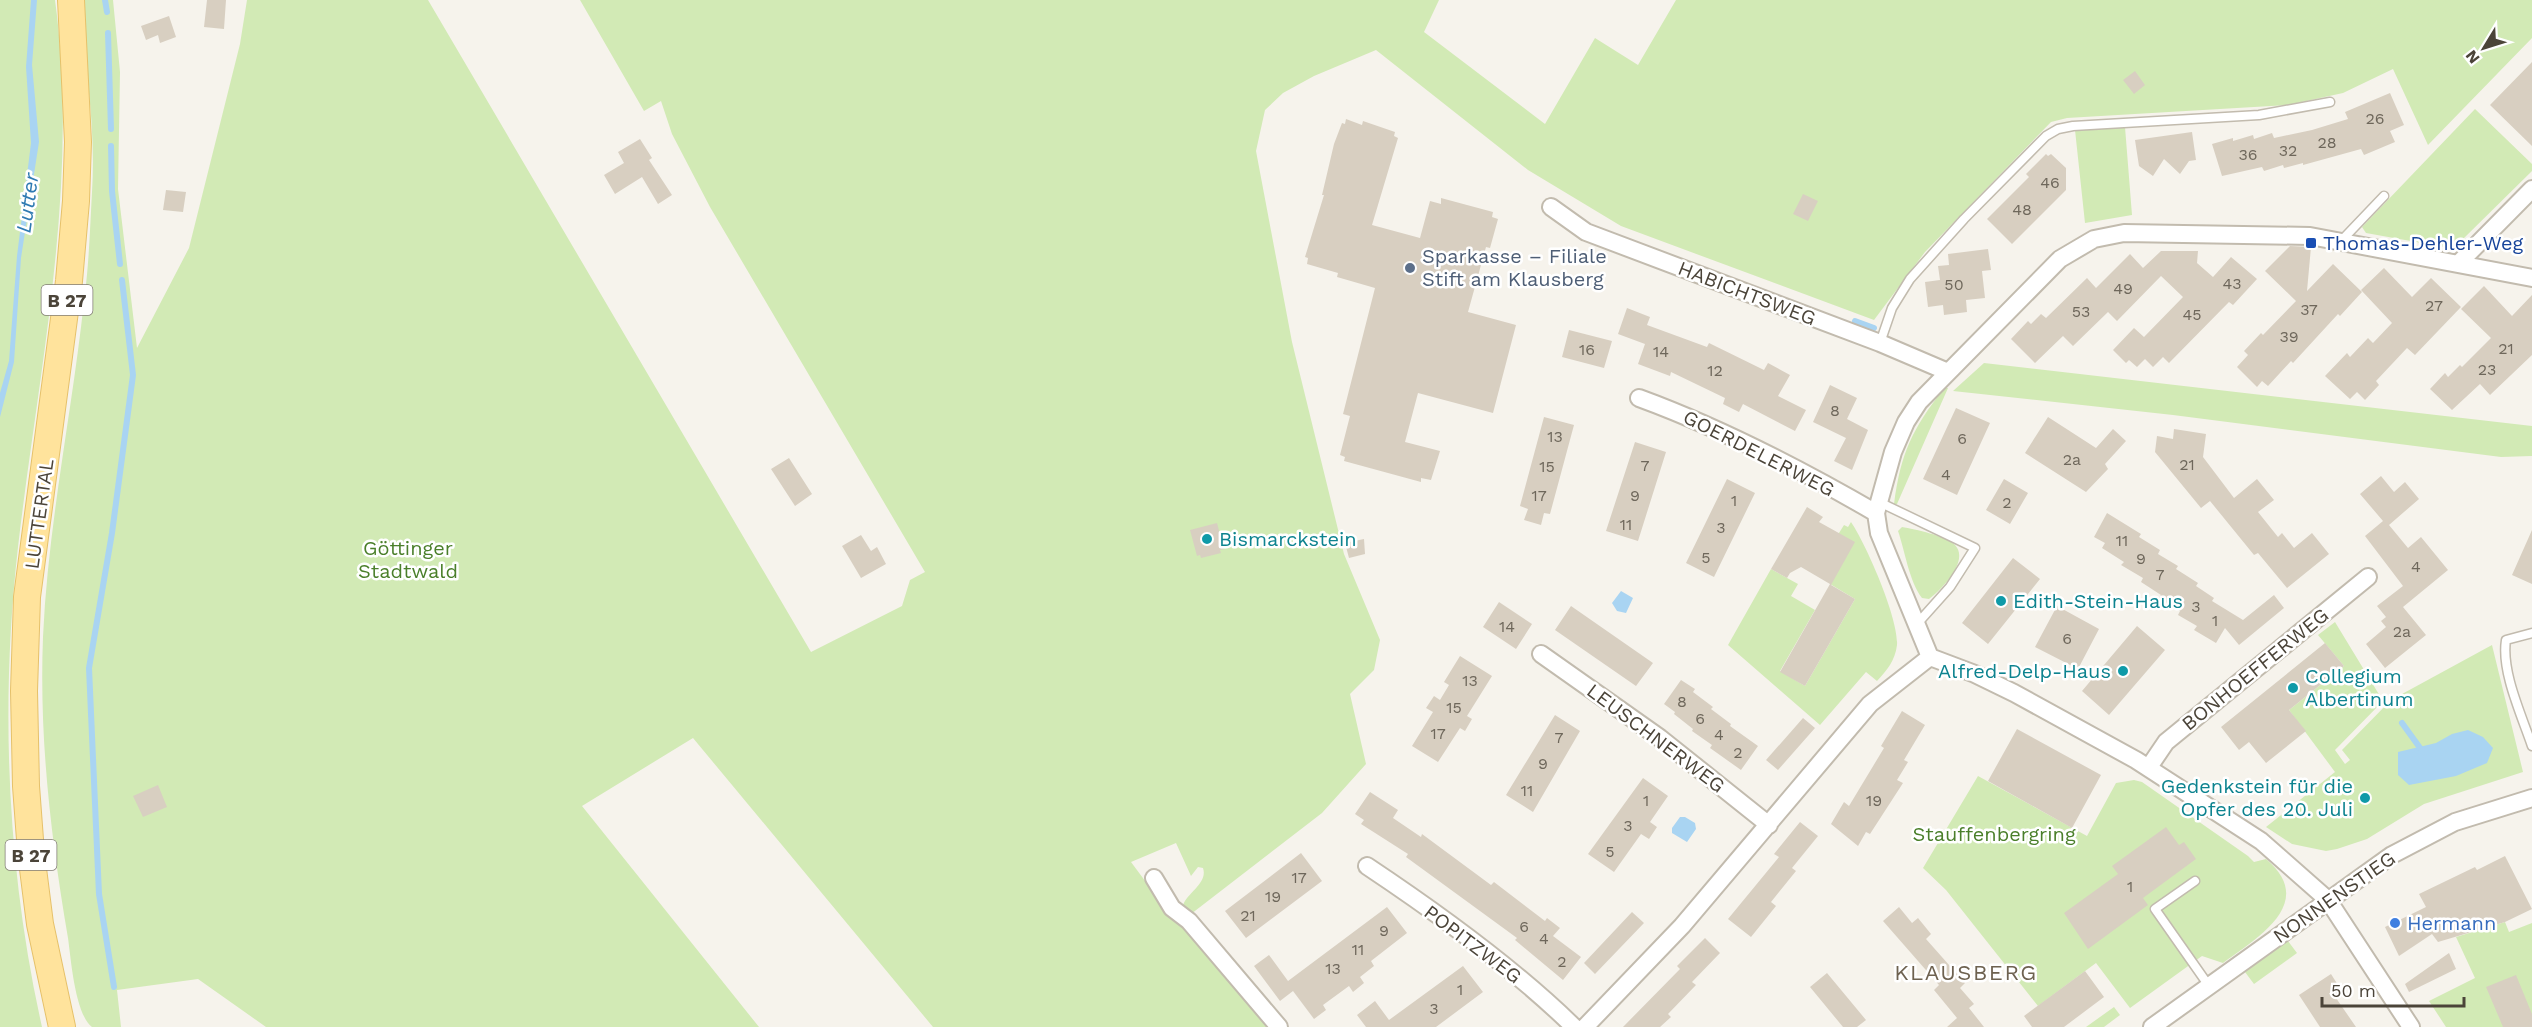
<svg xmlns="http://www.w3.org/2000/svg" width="2532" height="1027" viewBox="0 0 2532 1027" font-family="'Work Sans',sans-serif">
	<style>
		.green { fill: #d2eab5 }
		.water { fill: #a9d4f2 }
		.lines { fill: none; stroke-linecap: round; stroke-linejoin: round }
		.stream { stroke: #a9d4f2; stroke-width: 6 }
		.building { fill: #d8cfc1 }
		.service-casing { stroke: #c2bbae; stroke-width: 11 }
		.minor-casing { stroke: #c2bbae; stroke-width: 20 }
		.primary-casing { stroke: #e6c16a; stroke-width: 28 }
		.service { stroke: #fff; stroke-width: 8 }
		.minor { stroke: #fff; stroke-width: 16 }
		.primary { stroke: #ffe39c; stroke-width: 26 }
		.transit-dot { fill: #1a4fb4; stroke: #fff; stroke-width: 2 }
		.service-dot { fill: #5c6f8a; stroke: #fff; stroke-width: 2 }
		.culture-dot { fill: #0f9aa8; stroke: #fff; stroke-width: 2 }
		.shop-dot { fill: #3f7fe0; stroke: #fff; stroke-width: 2 }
		.labels { text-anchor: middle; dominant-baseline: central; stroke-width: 5; stroke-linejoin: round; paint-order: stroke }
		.number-label { font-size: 16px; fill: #6e675b }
		.shield { fill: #fff; stroke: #817c74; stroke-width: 1.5 }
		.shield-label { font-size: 18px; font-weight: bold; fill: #4b4439 }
		.transit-label { font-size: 20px; fill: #164399; stroke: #fff; text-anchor: start }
		.service-label { font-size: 20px; fill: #4e5e75; stroke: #fff; text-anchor: start }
		.street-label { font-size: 20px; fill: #4b4439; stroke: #fff }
		.culture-label { font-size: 20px; fill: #0d838f; stroke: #fff; text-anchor: start }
		.park-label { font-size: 20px; fill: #4a7f2a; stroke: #fff }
		.shop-label { font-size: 20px; fill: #366cbe; stroke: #fff; text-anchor: start }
		.water-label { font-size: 21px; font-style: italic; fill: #2e7ab2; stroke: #fff }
		.quarter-label { font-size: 22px; letter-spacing: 1.5px; fill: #6e6250; stroke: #fff }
	</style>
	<rect width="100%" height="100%" fill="#f6f3ec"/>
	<!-- green -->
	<path class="green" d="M0,0H55C80,183 39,366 18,547C0,706 7,871 42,1027H0Z
		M77,0H113L120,72L118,189L137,348L189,248L240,44L247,0H428L811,652L902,606L910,580L925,572L710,207L672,134L661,101L644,111L580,0H1439L1424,32L1545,124L1595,38L1638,65L1676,0H2532V38L2428,145L2393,69L2343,93L2288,105L2067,118L2051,122L1925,252L1874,320L1621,226L1528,170L1376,50L1314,76L1283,93L1265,110L1256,151L1292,342L1344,554L1380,640L1374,670L1350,694L1366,764L1322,813L1191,914L1186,911L1183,905C1188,892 1208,883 1203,868L1198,867L1191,876L1176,843L1131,862L1163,905L1270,1027H933L693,738L582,806L759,1027H266L198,979L117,990L121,1027H92C75,1014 71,959 68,938C51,838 39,739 43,637C48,524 72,413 84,301C89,265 90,228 92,192C96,128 86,63 77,0Z
		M2475,109L2532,164V171L2462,240L2444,247L2366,233L2362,227Z
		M2125,127L2132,215L2085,223L2075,130Z
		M1984,363L2532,426V456L2501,457L2173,415L1953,391Z
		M1944,388H1948L1897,504H1894C1901,452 1912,430 1944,388Z
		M1851,522C1866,544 1899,619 1897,645C1895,661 1887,670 1877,681L1866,672L1820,725L1728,645L1771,569L1798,584L1791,596L1815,610L1780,671L1805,686L1855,599L1830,584L1839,533L1844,525L1848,527Z
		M1902,527C1915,529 1946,536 1955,545C1970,561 1941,590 1929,599L1922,598C1909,581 1905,551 1898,531Z
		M2335,622L2383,701L2335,750L2345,764L2350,760L2342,750L2391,700L2492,645L2523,772L2424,804L2367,839L2337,849L2326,851L2292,844L2266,827L2335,772L2289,710L2344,666L2318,635Z
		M1978,776L2087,836L2116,783L2134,780L2142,782L2248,856L2254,862L2266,859C2318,903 2257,938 2223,963L2202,956L2130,1008L2096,963L2038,1006L1946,890L1923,868Z
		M2505,922L2509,932L2532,923V1027H2446L2429,1001L2475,978L2456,937Z
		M2288,941L2297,953L2254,984L2245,972Z
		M2114,1007L2120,1015L2104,1027H2086Z"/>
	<!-- water -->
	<path class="water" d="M31,0H37L32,65L39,142L21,258L14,362L0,417V393L9,361L17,256L31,143L26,67Z
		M1621,591L1633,598L1626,613L1617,611L1612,603Z
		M2468,730L2483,737L2493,748L2487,763L2456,776L2409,785L2398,775V752L2436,743L2452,734Z
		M1680,817H1685L1695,823L1696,829L1687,842L1672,833V828Z"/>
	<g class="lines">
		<!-- stream -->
		<path class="stream" d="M105,0L107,12
			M108,33L111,129
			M111,146L112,191L120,264
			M1855,321L1874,328
			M2402,723L2423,752
			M114,987L99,894L89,668L112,533L133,375L122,280"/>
	</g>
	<!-- building -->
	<path class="building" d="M207,0H226L224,29L204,27Z
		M169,16L176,37L160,43L158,35L146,40L141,26Z
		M2532,62V146L2490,105Z
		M2135,71L2145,85L2134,94L2123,80Z
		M2390,93L2404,125L2390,131L2395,142L2364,155L2361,149L2303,165V163L2284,168L2283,165L2264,171L2262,167L2222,176L2212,144L2233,138V141L2253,135L2254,139L2272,133L2274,138L2312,130L2348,119L2345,112Z
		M1346,119L1362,125L1363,121L1395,132L1394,136L1398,138L1372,225L1420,238L1430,201L1441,204V198L1493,212L1492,217L1498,219L1490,248L1486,247L1468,312L1516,325L1493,413L1418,393L1405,442L1440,451L1431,480L1421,478V482L1344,461L1345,457L1340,455L1350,416L1343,414L1375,288L1337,277L1338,273L1307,264L1308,258L1305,257L1324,195H1322L1334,144L1342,123L1345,124Z
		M2192,132L2196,160L2189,161L2180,174L2164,159L2153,176L2139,166L2135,140Z
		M640,139L652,158L649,160L672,195L658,204L642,177L615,194L604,175L624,163L618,152Z
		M2046,154L2048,156L2051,154L2066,168V190L2012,244L1987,219L2029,177L2026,174Z
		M166,190L186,192L183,212L163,210Z
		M1803,194L1818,201L1808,221L1793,214Z
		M2290,246L2311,247L2307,291L2333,264L2362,292L2340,316L2338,314L2293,363L2291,361L2268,386L2262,381L2257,387L2237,367L2248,355L2244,351L2261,333L2263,335L2296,301L2265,271Z
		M1988,249L1991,270L1982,271L1985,298L1966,300L1967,312L1944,315L1943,305L1928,307L1925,282L1940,280L1938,266L1949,265L1948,254Z
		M2161,251H2198L2197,263L2213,277L2231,257L2257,279L2233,305L2229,302L2169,363L2163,357L2153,367L2145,359L2137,367L2129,360L2126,363L2113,350L2134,328L2144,337L2183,297L2161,276L2117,321L2108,312L2073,346L2063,336L2035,363L2011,339L2028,321L2031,324L2041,314L2046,318L2087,278L2096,288L2130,254L2143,268Z
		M2384,268L2412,297L2431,278L2461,307L2415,355L2407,348L2376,381L2379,385L2365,400L2357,392L2350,399L2325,376L2347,353L2350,357L2368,338L2373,343L2392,323L2361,290Z
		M2484,286L2512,316L2532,295V355L2490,395L2480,384L2452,410L2430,389L2445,373L2448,377L2460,365L2462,367L2491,338L2461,309Z
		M1627,308L1650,317L1647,325L1707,347L1709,343L1764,370L1768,363L1790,375L1778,396L1806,410L1795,431L1743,404L1739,412L1723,404L1725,398L1671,372L1670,376L1638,364L1645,344L1618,334Z
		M1569,330L1612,341L1604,368L1562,357Z
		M1830,385L1857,398L1847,419L1868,430L1852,470L1834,461L1846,438L1813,422Z
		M1956,408L1990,423L1957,495L1923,479Z
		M1544,417L1574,425L1550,514L1544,513L1541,525L1524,520L1528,509L1520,506Z
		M2048,417L2096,448L2113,429L2126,441L2105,464L2108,469L2086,492L2025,453Z
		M2174,429L2206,434L2203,457L2234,498L2257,479L2274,500L2258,512L2278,537L2282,533L2294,548L2312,533L2329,554L2287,588L2258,553L2254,555L2210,501L2201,508L2155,452L2157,436L2173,439Z
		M1635,442L1666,452L1638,541L1606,531Z
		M789,458L812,494L795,506L771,469Z
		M2381,476L2394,492L2405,482L2419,499L2389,525L2408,548L2421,537L2448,570L2403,607L2426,635L2385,668L2366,644L2386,627L2381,621L2386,617L2377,606L2403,586L2365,536L2383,521L2360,494Z
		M1727,479L1755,493L1714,577L1686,563Z
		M2004,479L2028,493L2010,524L1986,510Z
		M1807,507L1823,517L1819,522L1855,542L1831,585L1855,599L1805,686L1780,672L1830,584L1801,567L1790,573L1787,578L1771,569Z
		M2107,513L2141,534L2139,537L2160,550L2158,554L2178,566L2176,569L2198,583L2196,586L2214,598L2212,601L2243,620L2274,595L2284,608L2239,645L2225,628L2216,643L2194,630L2197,626L2178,615L2180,611L2159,598L2161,595L2141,582L2143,578L2121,565L2124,562L2102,548L2105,543L2094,537Z
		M1217,523L1224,549L1220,550L1221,553L1201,558L1200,555L1197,556L1190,530Z
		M2532,530V584L2512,575Z
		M861,535L871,551L877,547L886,564L861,578L842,546Z
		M1364,539L1365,554L1349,558L1345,543Z
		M2013,558L2040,579L1988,644L1962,623Z
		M1499,602L1532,624L1516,649L1483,627Z
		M1571,606L1653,663L1636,686L1555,630Z
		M2057,606L2099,629L2078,669L2035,647Z
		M2137,626L2165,650L2109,715L2082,691Z
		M2325,643L2344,666L2289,710L2306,731L2266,763L2249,742L2239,750L2221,727Z
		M1460,656L1492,676L1467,716L1472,719L1465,731L1460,728L1438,762L1412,746L1433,712L1426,708L1434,696L1440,700L1449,685L1444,682Z
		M1681,680L1695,689L1693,692L1713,707L1711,709L1731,724L1730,726L1758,746L1741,770L1710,748L1712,745L1692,731L1693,729L1674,714L1675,712L1664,704Z
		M1902,711L1925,725L1904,760L1908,762L1897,780L1903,783L1870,834L1866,832L1858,846L1831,824L1844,802L1849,806L1884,748L1881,746Z
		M1555,715L1580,731L1533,812L1506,795Z
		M1803,718L1815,728L1778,770L1766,760Z
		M2017,729L2101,775L2072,828L1988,781Z
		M1643,778L1668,796L1650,822L1657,827L1649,839L1641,834L1614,872L1588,854Z
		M158,785L167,807L143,817L133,796Z
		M1370,792L1398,810L1393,818L1421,837L1422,834L1491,885L1494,882L1545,921L1547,918L1560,928L1553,936L1581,957L1563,980L1515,940L1517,938L1406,857L1408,854L1361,824L1364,820L1355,814Z
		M1800,822L1818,836L1792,868L1796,871L1771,902L1776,906L1751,937L1728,919L1779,857L1774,854Z
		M2166,827L2179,845L2184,842L2196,859L2143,898L2148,905L2088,949L2064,913L2118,874L2112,866Z
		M1301,853L1322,881L1246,938L1225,911Z
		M2505,856L2532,909L2505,922L2438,942L2432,934L2399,956L2385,927L2426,907L2419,894L2475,867L2477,870Z
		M1387,907L1407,933L1371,961L1374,966L1360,977L1364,983L1353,992L1349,986L1323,1005L1326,1010L1314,1019L1293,991L1280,1001L1254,966L1269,955L1288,981Z
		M1899,907L1912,923L1918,918L1931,934L1926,939L1965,983L1960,988L1974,1004L1969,1008L1984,1027H1947L1957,1018L1934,990L1939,985L1883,921Z
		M1632,912L1644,923L1595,974L1584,963Z
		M1705,938L1720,953L1692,982L1696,985L1668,1014L1671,1017L1660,1027H1623L1680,969L1677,966Z
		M2449,953L2456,969L2409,992L2405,984Z
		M1463,966L1483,992L1436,1027H1366L1357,1015L1375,1001L1389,1020Z
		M2085,971L2104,997L2064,1027H2032L2024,1016Z
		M1827,973L1866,1020L1857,1027H1843L1810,987Z
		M2331,974L2343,993L2336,998L2356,1027H2320L2299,995Z
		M2516,975L2532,1014V1027H2503L2486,987Z"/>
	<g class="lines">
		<!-- service casing -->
		<g class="service-casing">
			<path id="service" d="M2341,241L2384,196
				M1880,343L1892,308L1910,279L1964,219L2046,136L2058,129L2073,126L2259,115L2330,102
				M1879,502L1975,548L1950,587L1916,625
				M2532,633L2506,640C2501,672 2522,716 2532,746
				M2195,881L2155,909L2209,986"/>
		</g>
		<!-- minor casing -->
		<g class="minor-casing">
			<path id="minor" d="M1551,207L1586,232L1880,343L1948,372
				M2458,264L2532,189
				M1639,398C1721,428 1800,469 1876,513
				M1541,654L1660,738L1769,825
				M1930,657L1879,533L1876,513L1893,452L1906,422L1919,402L2060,259L2094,239L2124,233L2310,236L2532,278
				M1930,657L1975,674L2014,693L2136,760L2261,841L2328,900L2411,1027
				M2149,767L2166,742L2368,577
				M1367,866C1436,912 1515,969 1574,1027
				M1154,878L1172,908L1189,921L1279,1027
				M1585,1027L1682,926L1870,704L1930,657
				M2152,1027L2392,855L2455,822L2532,798"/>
		</g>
		<!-- primary casing -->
		<g class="primary-casing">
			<path id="primary" d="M62,1027L40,924L31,853L26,786L24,691L27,597L69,281L76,201L78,142L71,0"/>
		</g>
		<!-- service -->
		<use href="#service" class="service"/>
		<!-- minor -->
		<use href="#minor" class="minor"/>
		<!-- primary -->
		<use href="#primary" class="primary"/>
	</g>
	<!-- markers -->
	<rect class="transit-dot" x="2305" y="237" width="12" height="12" rx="3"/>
	<circle class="service-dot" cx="1410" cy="268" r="6"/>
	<g class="culture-dot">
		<circle cx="1207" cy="539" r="6"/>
		<circle cx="2001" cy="601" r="6"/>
		<circle cx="2123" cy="671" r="6"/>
		<circle cx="2293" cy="688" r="6"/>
		<circle cx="2365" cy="798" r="6"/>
	</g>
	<circle class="shop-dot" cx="2395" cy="923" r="6"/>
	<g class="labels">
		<!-- number labels -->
		<g class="number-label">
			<text x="2375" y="118">26</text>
			<text x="2327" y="142">28</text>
			<text x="2288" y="150">32</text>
			<text x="2248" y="154">36</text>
			<text x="2050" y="182">46</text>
			<text x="2022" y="209">48</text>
			<text x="2232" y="283">43</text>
			<text x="1954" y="284">50</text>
			<text x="2123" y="288">49</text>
			<text x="2434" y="305">27</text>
			<text x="2309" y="309">37</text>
			<text x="2081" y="311">53</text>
			<text x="2192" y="314">45</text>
			<text x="2289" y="336">39</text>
			<text x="2506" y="348">21</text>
			<text x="1587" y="349">16</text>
			<text x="1661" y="351">14</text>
			<text x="2487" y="369">23</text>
			<text x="1715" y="370">12</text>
			<text x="1835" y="410">8</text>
			<text x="1555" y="436">13</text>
			<text x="1962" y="438">6</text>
			<text x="2072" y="459">2a</text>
			<text x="2187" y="464">21</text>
			<text x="1645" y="465">7</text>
			<text x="1547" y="466">15</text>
			<text x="1946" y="474">4</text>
			<text x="1539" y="495">17</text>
			<text x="1635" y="495">9</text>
			<text x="1734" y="500">1</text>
			<text x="2007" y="502">2</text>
			<text x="1626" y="524">11</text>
			<text x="1721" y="527">3</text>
			<text x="2122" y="540">11</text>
			<text x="1706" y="557">5</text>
			<text x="2141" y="558">9</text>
			<text x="2416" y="566">4</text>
			<text x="2160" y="574">7</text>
			<text x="2196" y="606">3</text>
			<text x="2215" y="620">1</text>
			<text x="1507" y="626">14</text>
			<text x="2402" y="631">2a</text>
			<text x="2067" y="638">6</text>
			<text x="1470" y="680">13</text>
			<text x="1682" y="701">8</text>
			<text x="1454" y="707">15</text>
			<text x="1700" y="718">6</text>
			<text x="1438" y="733">17</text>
			<text x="1719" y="734">4</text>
			<text x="1559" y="737">7</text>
			<text x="1738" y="752">2</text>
			<text x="1543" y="763">9</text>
			<text x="1527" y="790">11</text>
			<text x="1646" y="800">1</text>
			<text x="1874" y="800">19</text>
			<text x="1628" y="825">3</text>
			<text x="1610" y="851">5</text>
			<text x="1299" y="877">17</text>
			<text x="2130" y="886">1</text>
			<text x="1273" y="896">19</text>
			<text x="1248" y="915">21</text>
			<text x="1524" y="926">6</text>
			<text x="1384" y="930">9</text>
			<text x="1544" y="938">4</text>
			<text x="1358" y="949">11</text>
			<text x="1562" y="961">2</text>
			<text x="1333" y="968">13</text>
			<text x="1460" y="989">1</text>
			<text x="1434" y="1008">3</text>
		</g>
		<!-- shield labels -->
		<g class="shield">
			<rect x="41.5" y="285" width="51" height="30" rx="4.5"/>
			<rect x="5.5" y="840" width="51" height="30" rx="4.5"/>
		</g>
		<g class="shield-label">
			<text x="67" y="300">B 27</text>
			<text x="31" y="855">B 27</text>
		</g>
		<!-- transit labels -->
		<g class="transit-label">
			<text x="2323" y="243">Thomas-Dehler-Weg</text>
		</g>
		<!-- service labels -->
		<g class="service-label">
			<text x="1422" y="256">Sparkasse – Filiale<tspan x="1422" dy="23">Stift am Klausberg</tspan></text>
		</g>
		<!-- street labels -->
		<g class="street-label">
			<text transform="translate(1747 293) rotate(21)">HABICHTSWEG</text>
			<text transform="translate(1759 453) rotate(27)">GOERDELERWEG</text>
			<text transform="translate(39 514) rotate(-82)">LUTTERTAL</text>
			<text transform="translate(2255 669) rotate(-39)">BONHOEFFERWEG</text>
			<text transform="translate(1656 738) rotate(37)">LEUSCHNERWEG</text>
			<text transform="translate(2334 897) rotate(-35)">NONNENSTIEG</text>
			<text transform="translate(1473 944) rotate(37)">POPITZWEG</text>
		</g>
		<!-- culture labels -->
		<g class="culture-label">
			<text x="1219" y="539">Bismarckstein</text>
			<text x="2013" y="601">Edith-Stein-Haus</text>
			<text x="2111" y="671" text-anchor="end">Alfred-Delp-Haus</text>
			<text x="2305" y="676">Collegium<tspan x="2305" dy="23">Albertinum</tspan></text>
			<text x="2353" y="786" text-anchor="end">Gedenkstein für die<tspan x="2353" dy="23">Opfer des 20. Juli</tspan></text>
		</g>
		<!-- park labels -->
		<g class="park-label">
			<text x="408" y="548">Göttinger<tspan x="408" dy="23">Stadtwald</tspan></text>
			<text x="1994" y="834">Stauffenbergring</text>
		</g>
		<!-- shop labels -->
		<g class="shop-label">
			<text x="2407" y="923">Hermann</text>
		</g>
		<!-- water labels -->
		<g class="water-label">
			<text transform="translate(27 203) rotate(-82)">Lutter</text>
		</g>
		<!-- quarter labels -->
		<g class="quarter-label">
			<text x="1966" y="972">KLAUSBERG</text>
		</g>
	</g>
	<!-- north arrow -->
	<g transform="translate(2484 48) rotate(232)" stroke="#ffffff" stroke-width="4.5" paint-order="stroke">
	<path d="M0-4.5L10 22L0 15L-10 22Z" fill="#4b4439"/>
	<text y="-9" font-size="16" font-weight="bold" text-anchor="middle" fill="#4b4439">N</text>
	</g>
	<!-- scale -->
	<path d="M2322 997v9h142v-9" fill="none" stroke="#4b4439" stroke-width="3"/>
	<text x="2331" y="997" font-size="18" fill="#4b4439" stroke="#ffffff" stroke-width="4.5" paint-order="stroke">50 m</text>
</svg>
